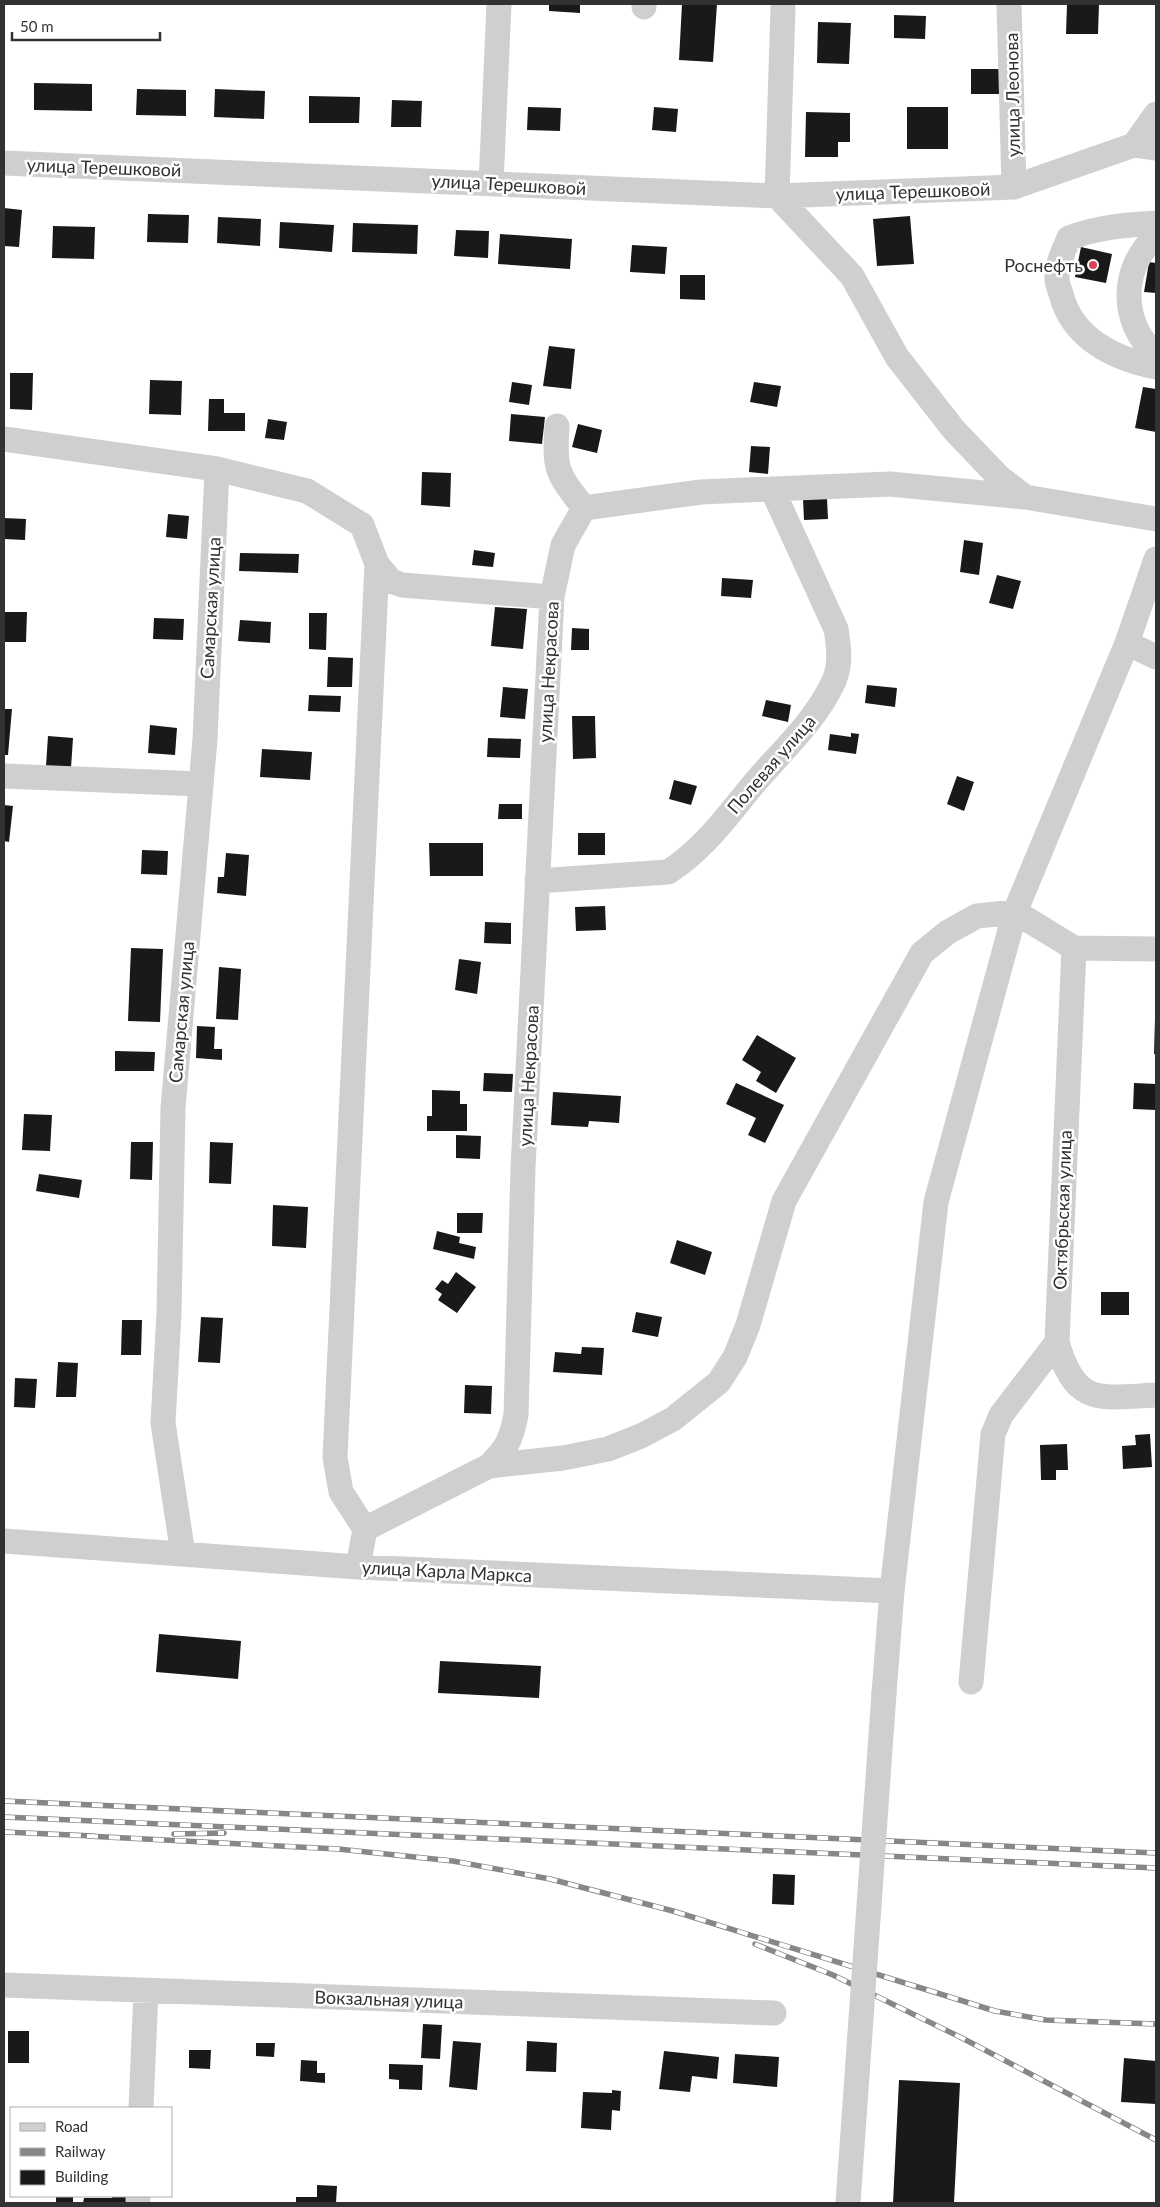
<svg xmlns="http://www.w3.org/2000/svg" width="1160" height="2207" viewBox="0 0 1160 2207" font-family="Lato,sans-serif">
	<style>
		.building { fill: #191919 }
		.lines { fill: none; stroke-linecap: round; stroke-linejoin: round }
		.minor { stroke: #cfcfcf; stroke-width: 25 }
		.rail-casing { stroke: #878787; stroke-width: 5.5 }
		.rail { stroke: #fff; stroke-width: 4; stroke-dasharray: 11; stroke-linecap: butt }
		.minor-bridge { stroke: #cfcfcf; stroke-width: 25 }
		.poi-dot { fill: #d74658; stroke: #fff; stroke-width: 2 }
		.labels { text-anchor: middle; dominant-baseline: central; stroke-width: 5; stroke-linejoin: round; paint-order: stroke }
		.street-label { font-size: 18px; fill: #323232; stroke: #fff }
		.poi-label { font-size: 18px; fill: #323232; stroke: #fff; text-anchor: end }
	</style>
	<rect width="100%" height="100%" fill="#fff"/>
	<!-- building -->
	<path class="building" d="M549,4H580V13L549,11Z
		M682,4H717L713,62L679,60Z
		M1067,4H1099L1098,34H1066Z
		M894,15L926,16L925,39L894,38Z
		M818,22L851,23L849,64L817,63Z
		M971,69H1001V94H971Z
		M34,83L92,84V111L34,110Z
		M137,89L186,90V116L136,115Z
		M215,89L265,91L264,119L214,117Z
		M309,96L360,97L359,123H309Z
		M392,100L422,101L421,127H391Z
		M528,107L561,108L560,131L527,130Z
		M654,107L678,109L676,132L652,130Z
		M907,107H948V149H907Z
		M806,112L850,113V142H838V157H805Z
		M4,208L22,210L19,247L4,246Z
		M148,214L189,215L188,243L147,242Z
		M910,216L914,264L877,266L873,219Z
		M218,217L261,219L260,246L217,243Z
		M280,222L334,225L332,252L279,248Z
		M353,223L418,225L417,254L352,252Z
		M53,226L95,227L94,259L52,258Z
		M456,230L489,231L488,258L454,256Z
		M500,234L572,239L570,269L498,264Z
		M632,245L667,247L665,274L630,272Z
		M1081,247L1112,254L1106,283L1075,277Z
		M1149,262L1156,263V293L1144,292Z
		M680,275H705V300L680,299Z
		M549,346L575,349L571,389L543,386Z
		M10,373H33L32,410L10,409Z
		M150,380L182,381L181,415L149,414Z
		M512,382L532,385L529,405L509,402Z
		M754,382L781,386L777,407L750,402Z
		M1143,387L1156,389V432L1135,428Z
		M209,399H224V413H245V431H208Z
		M511,414L545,417L542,444L509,441Z
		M268,419L287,422L284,440L265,438Z
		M578,424L602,430L597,453L572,447Z
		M751,446L770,447L768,474L749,472Z
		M422,472L451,473L450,507L421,505Z
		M827,498L828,519L804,520L803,499Z
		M168,514L189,516L187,539L166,537Z
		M4,518L26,519L25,540L4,539Z
		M964,540L983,543L979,575L960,572Z
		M474,550L495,553L493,567L472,565Z
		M240,553L299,554L298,573L239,571Z
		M997,575L1021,581L1013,609L989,603Z
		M722,578L753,580L751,598L721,596Z
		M495,607L527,609L523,649L491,646Z
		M4,612H27L26,642H4Z
		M309,613H327L326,650L309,649Z
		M154,618L184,619L183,640L153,639Z
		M240,620L271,622L270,643L238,641Z
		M572,628L589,629V650H571Z
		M328,657L353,658L352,687H327Z
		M867,685L897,688L895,707L865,703Z
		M503,687L528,689L525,719L500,717Z
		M309,695L341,696L340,712L308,711Z
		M766,700L791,705L788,722L762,716Z
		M4,709H12L8,755H4Z
		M572,716H595L596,758L573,759Z
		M150,725L177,728L175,755L148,753Z
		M851,733L859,734L856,754L828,750L830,734L851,737Z
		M48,736L73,738L71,768L46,766Z
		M488,738L521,739L520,758L487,757Z
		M262,749L312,752L310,780L260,777Z
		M957,776L974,782L964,811L947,804Z
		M674,780L697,786L691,805L669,799Z
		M499,804H522V819H498Z
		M4,805L13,806L9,842L4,841Z
		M578,833H605V855H578Z
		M429,843H483V876H430Z
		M142,850L168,851L167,875L141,874Z
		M226,853L249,855L246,896L217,893L218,877H224Z
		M605,906L606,930L576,931L575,907Z
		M485,922L511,923V944L484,943Z
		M131,948L163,949L160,1022L128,1021Z
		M459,959L481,962L477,994L455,990Z
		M219,967L241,969L238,1020L216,1019Z
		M1155,1018H1156V1054H1154Z
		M197,1026L215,1027L214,1049H222V1060L196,1058Z
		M757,1035L796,1058L776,1093L756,1081L761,1072L742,1060Z
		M115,1051L155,1052L154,1071H115Z
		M484,1073L513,1074L512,1092L483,1091Z
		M736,1083L784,1105L765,1143L748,1135L756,1118L726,1104Z
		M1134,1083L1156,1084V1110L1133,1109Z
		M432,1090L460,1091V1104H467V1131H427V1116H432Z
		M553,1092L621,1096L619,1123L589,1121L588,1127L551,1125Z
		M24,1114L52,1115L50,1151L22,1150Z
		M456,1135L481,1136L480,1159L456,1158Z
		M131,1142H153L152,1180L130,1179Z
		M210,1142L233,1143L231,1184L209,1183Z
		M39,1174L82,1180L79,1198L36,1191Z
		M273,1205L308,1207L306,1248L272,1246Z
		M457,1213H483L482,1233H457Z
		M437,1231L460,1237L459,1243L476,1247L474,1259L433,1249Z
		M677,1240L712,1252L705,1275L670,1263Z
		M456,1272L476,1287L457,1313L438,1300L442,1294L435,1289L442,1280L448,1284Z
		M1101,1292H1129V1315H1101Z
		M636,1312L662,1317L658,1337L632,1332Z
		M201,1317L223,1318L220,1363L198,1362Z
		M122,1320H142L141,1355H121Z
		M582,1347L604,1348L602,1375L553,1372L555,1352L581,1354Z
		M58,1362L78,1363L76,1397H56Z
		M15,1378L37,1379L35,1408L14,1407Z
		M465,1385L492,1386L491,1414L464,1413Z
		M1150,1434L1152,1467L1123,1469L1122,1446L1136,1445L1135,1435Z
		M1067,1444L1068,1470H1056V1480H1041L1040,1445Z
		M159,1634L241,1641L238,1679L156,1672Z
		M440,1661L541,1666L539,1698L438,1693Z
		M773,1874L795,1875L794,1905L772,1904Z
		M423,2024L442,2025L440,2059L421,2058Z
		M8,2031H29V2063H8Z
		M453,2041L481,2043L477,2090L449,2087Z
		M527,2041L557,2043L556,2072L526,2071Z
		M256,2043H275L274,2057L256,2056Z
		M189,2050H211L210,2069L189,2068Z
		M664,2051L719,2057L717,2079L692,2076L690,2092L659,2089Z
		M735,2054L779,2057L777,2087L733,2083Z
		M1124,2058L1156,2061V2104L1121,2102Z
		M301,2060L317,2061V2073H325V2083L300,2081Z
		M389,2064L423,2065L422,2090L399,2089V2080L389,2079Z
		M899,2080L960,2083L954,2203H893Z
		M612,2090L621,2091L620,2111L612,2110L611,2130L581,2128L583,2092L612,2093Z
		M317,2185L337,2186L336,2203H296V2197H317Z
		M56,2196H73V2203H56Z
		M112,2196H134V2203H83L84,2198H112Z"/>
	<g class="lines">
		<!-- minor -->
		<path class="minor" d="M1009,4L1014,187
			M644,7V4
			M783,8L777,196L852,276L897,357L954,430L999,477L1025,497L1156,519
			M1134,145L1156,148
			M4,163L777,196L1014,187L1134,145L1156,114
			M491,184L499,4
			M1156,223C1126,225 1098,227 1069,238C1064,250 1058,261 1057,275C1056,281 1059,288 1061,294C1072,338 1114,359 1156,367
			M1156,236C1120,269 1120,322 1156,355
			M557,426C554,471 557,473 584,508
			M4,439L217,469L307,491L362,525L377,564L391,581L402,585L552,597
			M584,508L701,492L890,484L1025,497
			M1127,643L1156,657
			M4,776L201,784
			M537,881L668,872C704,850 730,812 757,780C784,749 816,720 834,681C841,665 839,647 836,629L772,489
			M1074,948L1057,1342C1075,1406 1098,1398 1156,1395
			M489,1466L563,1458L608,1449L641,1436L673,1419L719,1382L735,1357L748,1325L784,1201L922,953L948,932L977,916L1015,912L1074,948L1156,949
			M365,1529L341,1492L335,1457L377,564
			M4,1541L358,1567L892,1591
			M183,1554L163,1423L169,1313L173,1108L205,739L217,469
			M358,1567L365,1529L489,1466C507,1448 511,1440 516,1415L523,1168L552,597L563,545L584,508
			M971,1682L993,1434L1001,1415L1057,1342
			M884,1693L892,1591L936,1202L1015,912L1127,643L1156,559
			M4,1985L774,2013
			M141,2108L146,1991
			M138,2203V2196"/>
		<!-- rail casing -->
		<g class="rail-casing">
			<path id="rail" d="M4,1801L1156,1853
				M4,1817L1156,1868
				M4,1832L94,1836
				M174,1834L224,1833
				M87,1836L338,1849L453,1861L550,1879L673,1911L995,2011L1046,2020L1156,2024
				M755,1944L833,1975L962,2038L1156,2140"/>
		</g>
		<!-- rail -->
		<use href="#rail" class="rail"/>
		<!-- minor-bridge -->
		<path class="minor-bridge" d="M848,2203L884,1693"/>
	</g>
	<!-- markers -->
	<circle class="poi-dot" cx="1093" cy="265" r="5"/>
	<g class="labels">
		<!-- street labels -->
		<g class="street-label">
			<text transform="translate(1012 95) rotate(-91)">улица Леонова</text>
			<text transform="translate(104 167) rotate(2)">улица Терешковой</text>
			<text transform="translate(509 184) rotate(3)">улица Терешковой</text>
			<text transform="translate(913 191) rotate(-2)">улица Терешковой</text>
			<text transform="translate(210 608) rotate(-87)">Самарская улица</text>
			<text transform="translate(548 672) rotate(-87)">улица Некрасова</text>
			<text transform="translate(771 764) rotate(-49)">Полевая улица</text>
			<text transform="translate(181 1012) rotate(-85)">Самарская улица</text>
			<text transform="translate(528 1076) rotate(-87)">улица Некрасова</text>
			<text transform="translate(1062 1210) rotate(-88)">Октябрьская улица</text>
			<text transform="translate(447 1571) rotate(3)">улица Карла Маркса</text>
			<text transform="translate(389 1999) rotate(2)">Вокзальная улица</text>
		</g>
		<!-- poi labels -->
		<g class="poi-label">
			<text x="1083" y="265">Роснефть</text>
		</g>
	</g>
	<!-- border -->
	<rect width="1160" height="2207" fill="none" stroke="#323232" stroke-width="10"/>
	<!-- legend -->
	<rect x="10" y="2107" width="162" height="90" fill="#ffffff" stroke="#adadad"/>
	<rect x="20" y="2123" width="25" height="8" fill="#cfcfcf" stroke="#adadad"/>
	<text x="55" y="2132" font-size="15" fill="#323232">Road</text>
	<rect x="20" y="2148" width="25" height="8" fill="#878787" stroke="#adadad"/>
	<text x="55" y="2157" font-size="15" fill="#323232">Railway</text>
	<rect x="20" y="2170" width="25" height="15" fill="#191919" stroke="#adadad"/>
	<text x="55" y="2182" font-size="15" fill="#323232">Building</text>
	<!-- scale -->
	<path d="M12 32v8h148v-8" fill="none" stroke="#323232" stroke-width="2.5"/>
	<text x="20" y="32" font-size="15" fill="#323232" stroke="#ffffff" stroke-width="4" paint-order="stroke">50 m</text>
</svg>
